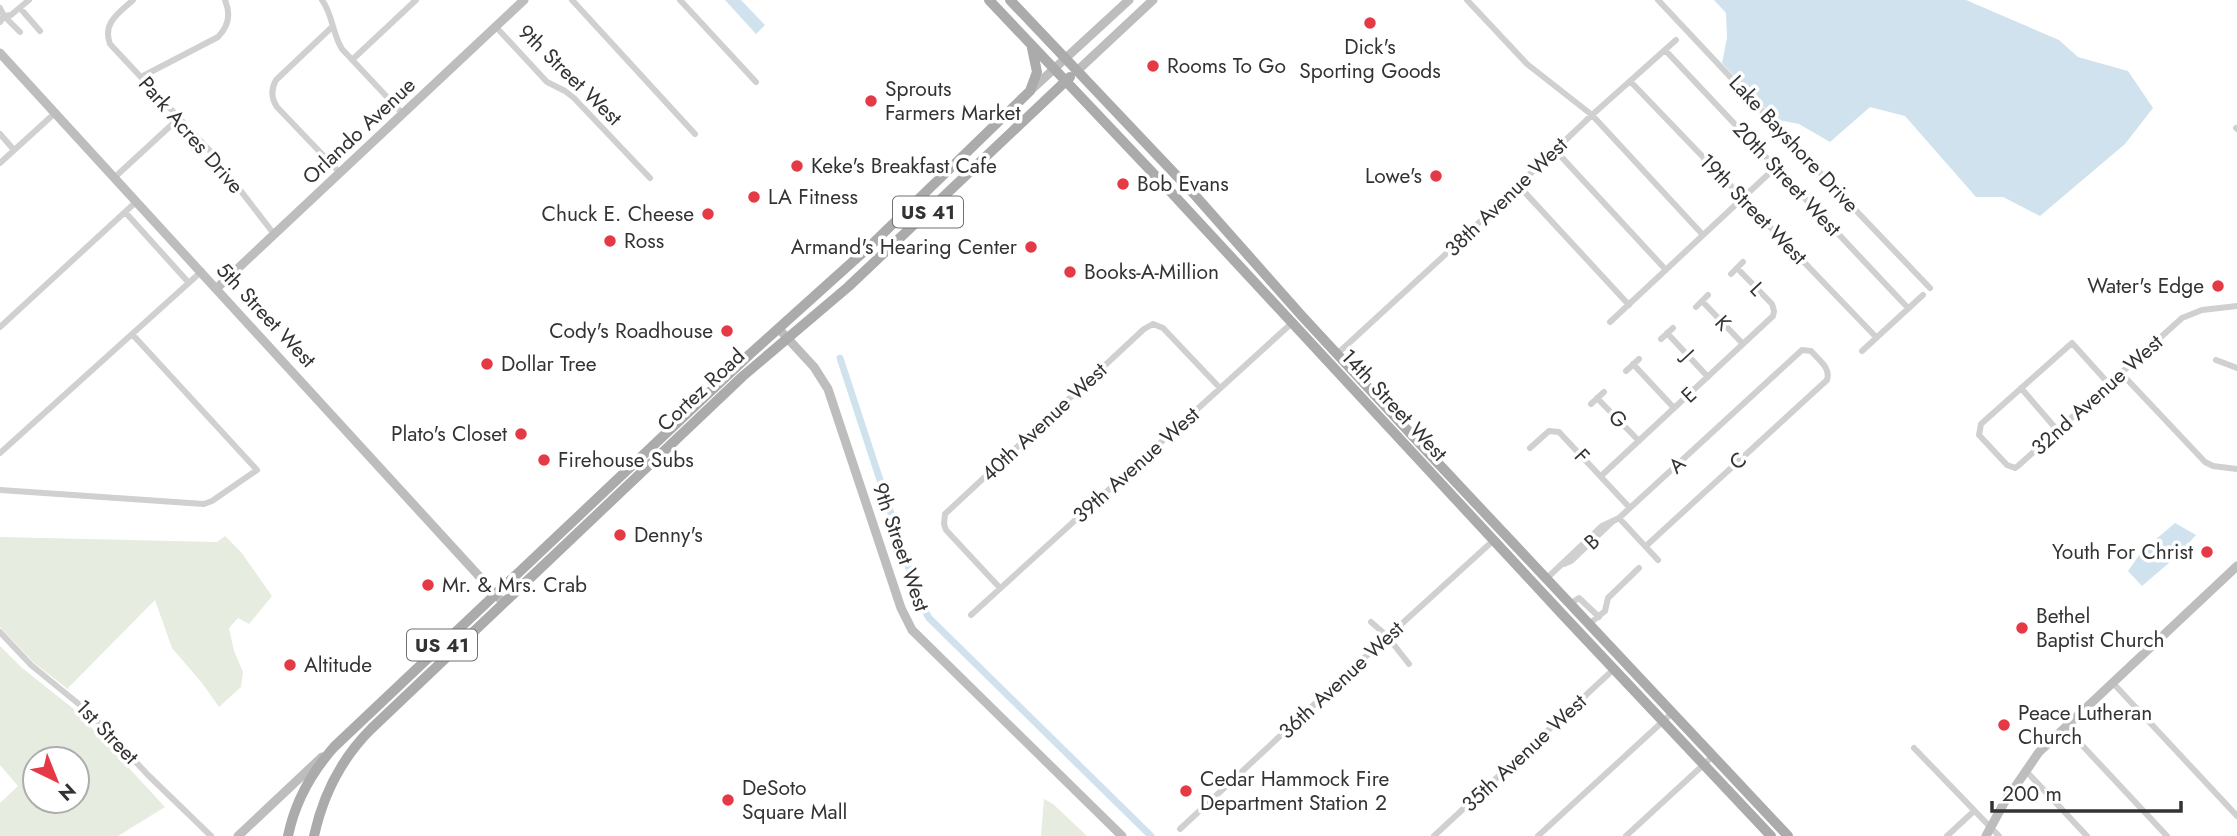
<svg xmlns="http://www.w3.org/2000/svg" width="2237" height="836" viewBox="0 0 2237 836" font-family="Jost,sans-serif">
	<style>
		.green { fill: #e6ecdf; fill-rule: evenodd }
		.water { fill: #cfe2ee }
		.lines { fill: none; stroke-linecap: round; stroke-linejoin: round }
		.canal { stroke: #cfe2ee; stroke-width: 7 }
		.street { stroke: #d0d0d0; stroke-width: 6 }
		.secondary { stroke: #bdbdbd; stroke-width: 9 }
		.primary { stroke: #ababab; stroke-width: 10 }
		.poi-dot { fill: #e63946; stroke: #fff; stroke-width: 2.5 }
		.labels { text-anchor: middle; dominant-baseline: central; stroke-width: 7; stroke-linejoin: round; paint-order: stroke }
		.shield { fill: #fff; stroke: #707070; stroke-width: 2 }
		.shield-label { font-size: 19px; font-weight: bold; fill: #333 }
		.poi-label { font-size: 21px; fill: #333; stroke: #fff; text-anchor: start }
		.street-label { font-size: 21px; fill: #333; stroke: #fff }
	</style>
	<rect width="100%" height="100%" fill="#fff"/>
	<!-- green -->
	<path class="green" d="M225,536L241,552L272,596L249,624L238,618L229,628L234,651L243,672L241,687L219,707L202,683L172,648L155,600L68,688L69,690L33,662L0,627V537L217,542Z
		M0,646L21,667L75,710L165,807L118,836H0V803L18,786L0,765ZM35,759H77V801H35Z
		M1044,799L1053,804L1087,836H1041Z"/>
	<!-- water -->
	<path class="water" d="M725,0H741L765,25L756,34Z
		M1714,0H1966L2059,40L2078,57L2128,71L2153,108L2125,144L2040,216L2003,197H1976L1905,116L1870,107L1830,142L1799,124L1779,120L1771,115L1722,63L1727,38L1726,13Z
		M2175,523L2196,535L2177,556L2142,586L2128,571L2142,551Z"/>
	<g class="lines">
		<!-- canal -->
		<path class="canal" d="M840,358L920,602L929,618L1151,836"/>
		<!-- street -->
		<path class="street" d="M133,0C119,13 102,23 110,44L210,151L274,234
			M322,0C333,15 332,33 342,49L403,114
			M572,0L695,134
			M680,0L756,82
			M1467,0L1527,64L1592,115L1703,235
			M1658,0L1767,116L1780,125L1824,177L1930,288
			M0,8L4,16L20,32
			M20,8L40,31
			M0,22L4,16L11,15L29,0
			M332,27L276,80C271,89 271,98 277,107L340,173
			M496,27L547,82L565,91L574,98L650,178
			M1665,50L1908,308
			M352,60L416,0
			M141,77L218,37C229,26 231,14 225,0
			M1630,81L1876,337
			M2236,128L2237,129
			M0,134L14,150
			M1555,150L1666,270
			M0,163L55,113
			M115,177L179,118
			M1518,185L1629,305
			M125,212L189,283
			M1731,274L1743,262
			M1702,301L1743,344
			M1696,307L1708,295
			M1610,322L1776,167
			M0,327L137,201
			M1667,333L1708,377
			M1661,339L1673,328
			M1862,351L1923,295
			M1337,354L1448,252L1592,115L1676,40
			M2216,360L2237,368
			M1633,364L1674,408
			M1626,371L1639,359
			M2121,373L2205,462L2213,466L2237,469
			M2109,384L2072,343L1981,424L1979,435L2007,465L2015,468L2018,466L2182,318L2202,310L2237,306
			M2021,388L2058,431
			M1597,398L1639,441
			M1591,404L1604,392
			M1530,448L1549,431L1559,432L1630,508
			M0,453L202,271
			M1601,476L1773,316L1774,311L1772,304L1737,268
			M0,490L204,504L212,501L257,470L132,334
			M1564,564L1571,561L1612,522L1619,518L1658,560
			M1546,579L1602,526L1619,518L1802,350L1811,351C1819,360 1831,368 1827,380L1646,546
			M1000,588L946,530L944,524L945,514L1144,329L1153,324L1163,328L1220,388
			M1570,604L1579,598L1599,617
			M971,615L1293,322
			M1371,622L1387,636L1409,664
			M1589,624L1605,611L1608,598L1639,568
			M0,632L31,665L91,714L148,775L211,836
			M2112,682L2237,816
			M2065,727L2167,836
			M1914,748L1999,836
			M2025,770L2087,836
			M1180,829L1363,659L1495,539
			M1434,836L1614,669
			M1538,836L1672,713
			M1626,836L1713,756
			M1947,836L1974,811"/>
		<!-- secondary -->
		<path class="secondary" d="M0,53L500,599
			M1077,71L1153,0
			M1031,90L1129,0
			M217,288L524,0
			M779,329L814,367L828,389L901,608L912,630L1122,836
			M238,836L322,757
			M1986,836L2004,803L2039,752L2237,566"/>
		<!-- primary -->
		<path class="primary" d="M989,0L1169,190L1562,614L1771,836
			M1010,0L1193,193L1301,315L1435,460L1788,836
			M288,836C295,802 311,773 334,747L750,354L869,247L1030,91L1037,72L1032,48
			M314,836C323,795 341,759 371,729L743,376L848,287L1070,77"/>
	</g>
	<!-- markers -->
	<g class="poi-dot">
		<circle cx="1370" cy="23" r="7"/>
		<circle cx="1153" cy="66" r="7"/>
		<circle cx="871" cy="101" r="7"/>
		<circle cx="797" cy="166" r="7"/>
		<circle cx="1436" cy="176" r="7"/>
		<circle cx="1123" cy="184" r="7"/>
		<circle cx="754" cy="197" r="7"/>
		<circle cx="708" cy="214" r="7"/>
		<circle cx="610" cy="241" r="7"/>
		<circle cx="1031" cy="247" r="7"/>
		<circle cx="1070" cy="272" r="7"/>
		<circle cx="2218" cy="286" r="7"/>
		<circle cx="727" cy="331" r="7"/>
		<circle cx="487" cy="364" r="7"/>
		<circle cx="521" cy="434" r="7"/>
		<circle cx="544" cy="460" r="7"/>
		<circle cx="620" cy="535" r="7"/>
		<circle cx="2207" cy="552" r="7"/>
		<circle cx="428" cy="585" r="7"/>
		<circle cx="2022" cy="628" r="7"/>
		<circle cx="290" cy="665" r="7"/>
		<circle cx="2004" cy="725" r="7"/>
		<circle cx="1186" cy="791" r="7"/>
		<circle cx="728" cy="800" r="7"/>
	</g>
	<g class="labels">
		<!-- shield labels -->
		<g class="shield">
			<rect x="893" y="196.5" width="70" height="31" rx="5"/>
			<rect x="407" y="629.5" width="70" height="31" rx="5"/>
		</g>
		<g class="shield-label">
			<text x="928" y="212">US 41</text>
			<text x="442" y="645">US 41</text>
		</g>
		<!-- poi labels -->
		<g class="poi-label">
			<text x="1370" y="47" text-anchor="middle">Dick's<tspan x="1370" dy="24">Sporting Goods</tspan></text>
			<text x="1167" y="66">Rooms To Go</text>
			<text x="885" y="89">Sprouts<tspan x="885" dy="24">Farmers Market</tspan></text>
			<text x="811" y="166">Keke's Breakfast Cafe</text>
			<text x="1422" y="176" text-anchor="end">Lowe's</text>
			<text x="1137" y="184">Bob Evans</text>
			<text x="768" y="197">LA Fitness</text>
			<text x="694" y="214" text-anchor="end">Chuck E. Cheese</text>
			<text x="624" y="241">Ross</text>
			<text x="1017" y="247" text-anchor="end">Armand's Hearing Center</text>
			<text x="1084" y="272">Books-A-Million</text>
			<text x="2204" y="286" text-anchor="end">Water's Edge</text>
			<text x="713" y="331" text-anchor="end">Cody's Roadhouse</text>
			<text x="501" y="364">Dollar Tree</text>
			<text x="507" y="434" text-anchor="end">Plato's Closet</text>
			<text x="558" y="460">Firehouse Subs</text>
			<text x="634" y="535">Denny's</text>
			<text x="2193" y="552" text-anchor="end">Youth For Christ</text>
			<text x="442" y="585">Mr. &amp; Mrs. Crab</text>
			<text x="2036" y="616">Bethel<tspan x="2036" dy="24">Baptist Church</tspan></text>
			<text x="304" y="665">Altitude</text>
			<text x="2018" y="713">Peace Lutheran<tspan x="2018" dy="24">Church</tspan></text>
			<text x="1200" y="779">Cedar Hammock Fire<tspan x="1200" dy="24">Department Station 2</tspan></text>
			<text x="742" y="788">DeSoto<tspan x="742" dy="24">Square Mall</tspan></text>
		</g>
		<!-- street labels -->
		<g class="street-label">
			<text transform="translate(570 75) rotate(44)">9th Street West</text>
			<text transform="translate(359 131) rotate(-43)">Orlando Avenue</text>
			<text transform="translate(191 135) rotate(49)">Park Acres Drive</text>
			<text transform="translate(1794 144) rotate(47)">Lake Bayshore Drive</text>
			<text transform="translate(1787 179) rotate(47)">20th Street West</text>
			<text transform="translate(1506 197) rotate(-44)">38th Avenue West</text>
			<text transform="translate(1753 209) rotate(46)">19th Street West</text>
			<text transform="translate(1757 289) rotate(47)">L</text>
			<text transform="translate(266 315) rotate(47)">5th Street West</text>
			<text transform="translate(1723 323) rotate(47)">K</text>
			<text transform="translate(1688 355) rotate(47)">J</text>
			<text transform="translate(701 390) rotate(-43)">Cortez Road</text>
			<text transform="translate(1689 395) rotate(-43)">E</text>
			<text transform="translate(2097 395) rotate(-42)">32nd Avenue West</text>
			<text transform="translate(1394 405) rotate(47)">14th Street West</text>
			<text transform="translate(1618 419) rotate(47)">G</text>
			<text transform="translate(1044 422) rotate(-43)">40th Avenue West</text>
			<text transform="translate(1582 456) rotate(47)">F</text>
			<text transform="translate(1738 461) rotate(-43)">C</text>
			<text transform="translate(1136 465) rotate(-42)">39th Avenue West</text>
			<text transform="translate(1677 465) rotate(-43)">A</text>
			<text transform="translate(1592 542) rotate(-43)">B</text>
			<text transform="translate(901 547) rotate(71)">9th Street West</text>
			<text transform="translate(1341 680) rotate(-43)">36th Avenue West</text>
			<text transform="translate(107 732) rotate(46)">1st Street</text>
			<text transform="translate(1524 753) rotate(-43)">35th Avenue West</text>
		</g>
	</g>
	<!-- north arrow -->
	<g transform="translate(56 780) rotate(137)"><circle r="33" fill="#ffffff" stroke="#adadad" stroke-width="2"/>
	<path d="M0-5L12 26L0 18L-12 26Z" fill="#e63946"/>
	<text y="-10" font-size="19" font-weight="bold" text-anchor="middle" fill="#333333">N</text>
	</g>
	<!-- scale -->
	<path d="M1992 801v10h189v-10" fill="none" stroke="#333333" stroke-width="3.5"/>
	<text x="2002" y="801" font-size="21" fill="#333333" stroke="#ffffff" stroke-width="5" paint-order="stroke">200 m</text>
</svg>
